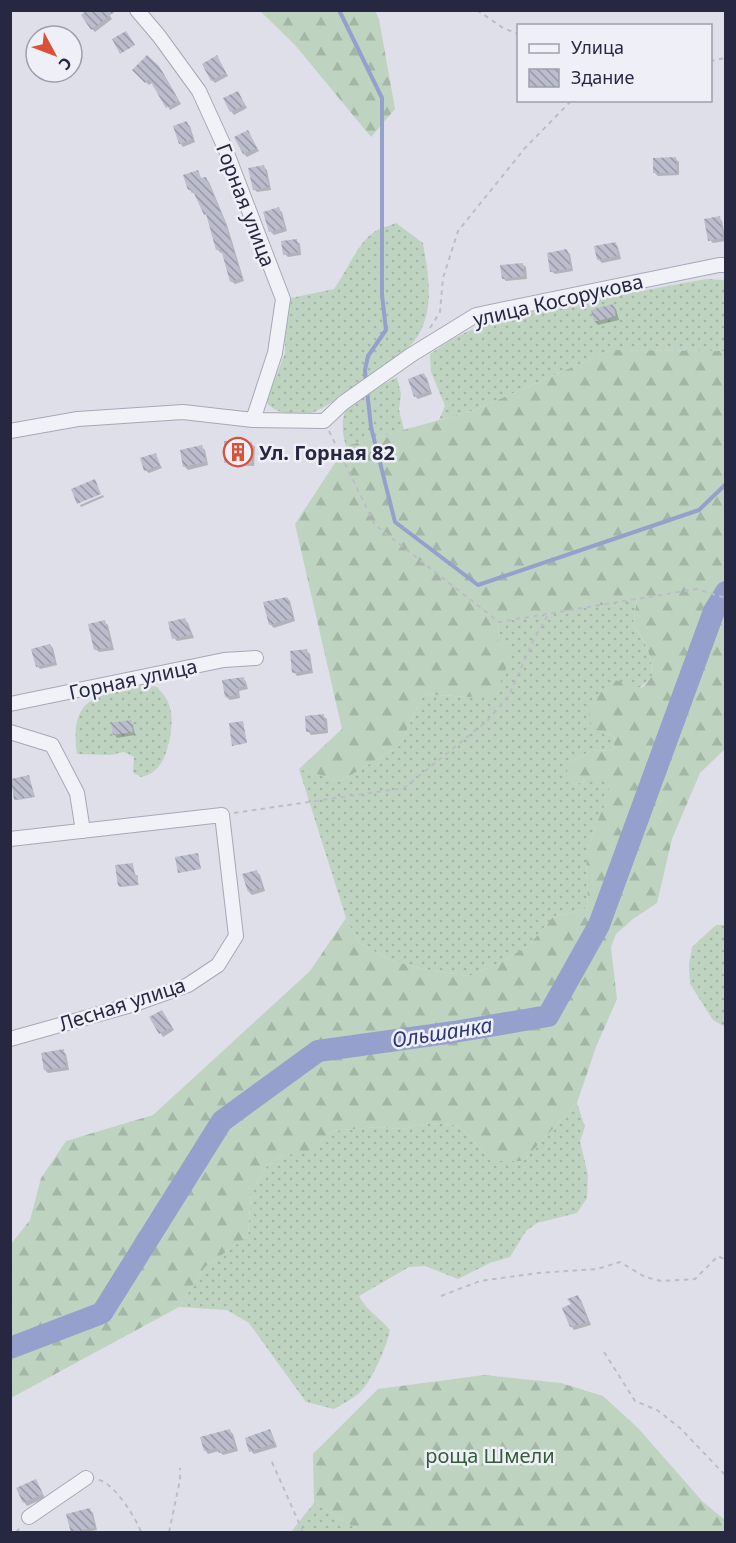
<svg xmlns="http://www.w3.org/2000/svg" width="736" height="1543" viewBox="0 0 736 1543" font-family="'Noto Sans',sans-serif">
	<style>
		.grass { fill: url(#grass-dots) }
		.forest { fill: url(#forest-firs) }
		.shadow { fill: #0003 }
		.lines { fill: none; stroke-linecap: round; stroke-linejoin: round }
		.stream { stroke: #96a0cc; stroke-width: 4 }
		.river { stroke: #96a0cc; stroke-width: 22 }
		.building { fill: url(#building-back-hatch) }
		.street-casing { stroke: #a7a8b7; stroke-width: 16 }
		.path { stroke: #bcbdc8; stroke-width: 2; stroke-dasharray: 4.5 4.5; stroke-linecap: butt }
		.street { stroke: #f1f2f7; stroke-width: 14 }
		.labels { text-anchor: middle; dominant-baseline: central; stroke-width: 5; stroke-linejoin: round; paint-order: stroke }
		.street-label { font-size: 20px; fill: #262841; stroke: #eeeff7 }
		.poi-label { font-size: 20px; font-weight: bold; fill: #262841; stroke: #eeeff7; text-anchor: start }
		.park-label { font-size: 20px; fill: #325e37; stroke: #eeeff7 }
		.water-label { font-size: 21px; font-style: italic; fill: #2d3879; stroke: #eeeff7 }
	</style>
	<defs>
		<pattern id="grass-dots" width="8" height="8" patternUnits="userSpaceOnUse" patternTransform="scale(1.5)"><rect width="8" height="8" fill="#bfd4c0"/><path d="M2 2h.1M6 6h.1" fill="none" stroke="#a4b6a6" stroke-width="1.8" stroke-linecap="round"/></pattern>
		<pattern id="forest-firs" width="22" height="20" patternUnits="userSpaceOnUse" patternTransform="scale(1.5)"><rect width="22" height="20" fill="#bfd4c0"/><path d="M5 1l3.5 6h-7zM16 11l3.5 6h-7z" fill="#a4b6a6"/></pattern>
		<pattern id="building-back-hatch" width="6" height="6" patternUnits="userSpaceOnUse" patternTransform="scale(1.5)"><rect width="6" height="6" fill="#bbbccc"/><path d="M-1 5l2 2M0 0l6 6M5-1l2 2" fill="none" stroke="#9899a7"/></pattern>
	</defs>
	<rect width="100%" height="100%" fill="#dedfe9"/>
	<!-- grass -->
	<path class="grass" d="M396,223L423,243C428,274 435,305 419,334C417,338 412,344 408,348C397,360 323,412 308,414C294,416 274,413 266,402L285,353V339L291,298L334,289C346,273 357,244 373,233C379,228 389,226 396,223Z
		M706,279L725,280V351L611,350L475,410L439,420L445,406L431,372L430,354L452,339L483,324L552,307Z
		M397,377L401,394L399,410L404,430L346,446C342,434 340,414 350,404C360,395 385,384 397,377Z
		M637,598L633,625C646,642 652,656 652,676L597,730L615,737L613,750L590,751L570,763L574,785L585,781H608L610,796L600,815L586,853L588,908L553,917L529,945L500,963L470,976L427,970L390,960L359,943L346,918L299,769L341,781L399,746L424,694L469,697L498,640L499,622Z
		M142,685L157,687C163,694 168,699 170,708C175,723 168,762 154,771C151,774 145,776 141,777L133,773L134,757L124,752L110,755L77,754C69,697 95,696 142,685Z
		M716,925H725V1027L713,1020L690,984L689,965L692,947Z
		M577,1103L585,1127L580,1141L588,1175L587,1198L577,1213L537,1223L526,1231L510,1257L490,1263L458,1279L425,1266L409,1267L359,1296C366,1310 380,1318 390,1330C387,1346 371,1384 358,1394C351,1400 341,1405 334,1409L306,1402L249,1323L227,1310L179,1307L205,1267L248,1236L251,1193L266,1167L281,1156L307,1151L332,1131L378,1127L402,1129L430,1123L453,1125L462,1129L492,1161H523Z
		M314,1503L362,1532H291Z"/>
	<!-- forest -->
	<path class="forest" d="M260,11H375L379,19L395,109L371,137L295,45Z
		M611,350L725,351L726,748L700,773L672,839L657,903L633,919L616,934L611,947L617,999L596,1047L577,1103L523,1161H492L462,1129L453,1125L430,1123L402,1129L378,1127L332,1131L307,1152L281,1156L266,1167L251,1193L248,1236L205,1267L179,1307L11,1398V1244L30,1220L41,1178L66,1141L153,1115L310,971L346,918L359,943L390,960L427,970L470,976L500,963L529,945L553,917L588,908L586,853L600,815L609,796L608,781H585L574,785L565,777L570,763L590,751L613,750L615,737L597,730L588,720L592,699L615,680L642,688L652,676C652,656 646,641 633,625L637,599L499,622L498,640L513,652L496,693L469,697L424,694L399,746L341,781L299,769L342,729L295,524L346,446L475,410Z
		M484,1375L561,1383L603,1396L638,1428L703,1502L725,1520V1532H362L314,1503L313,1454L378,1389Z"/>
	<!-- shadow -->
	<path class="shadow" d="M106,10L112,19L95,32L92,29Z
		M147,57L162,71L181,104L170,110L153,82L149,85L134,70Z
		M217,57L228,76L215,83L212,80Z
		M238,92L247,108L234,115L231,111Z
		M186,123L190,126L195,142L183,147L180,143Z
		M248,132L259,151L247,157L244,154Z
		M676,159L679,162V175L658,176L655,173Z
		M264,167L267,170L271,190L257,192L254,189Z
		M197,172L202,179H205L209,182L227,225L244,281L235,284L231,281L223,252L221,253L217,249L208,217L195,192L192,193L189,189Z
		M278,209L282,212L287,231L274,235L271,232L265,213Z
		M719,218L722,221L726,241L713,243L710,240Z
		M296,241L300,244L301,255L288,257L285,254Z
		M615,243L618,247L621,259L602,263L599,260Z
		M567,251L570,254L573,271L555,274L551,271Z
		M522,264L526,267L527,279L506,281L503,278Z
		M613,306L616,309L619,320L598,325L595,322L592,311Z
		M424,375L427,378L432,394L418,399L415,396Z
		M252,444L255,447L254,466L229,465L225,462Z
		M201,447L205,450L208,465L188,470L184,466Z
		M155,455L162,468L149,473L145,470Z
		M103,495L104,497L81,507L80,505Z
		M287,598L290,601L295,621L274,628L271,625L265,603Z
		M185,620L188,623L194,638L177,641L174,638Z
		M104,622L108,625L114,650L99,652L95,649Z
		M50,645L53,648L57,665L40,669L37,666Z
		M307,651L310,654L313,673L297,676L294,672Z
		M243,678L246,682L248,689L239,691L240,698L230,700L226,697Z
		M323,716L327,719L328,733L311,735L308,731Z
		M130,722L133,725L135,735L117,738L114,734Z
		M29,777L35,797L17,800L16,799Z
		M132,864L139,885L120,887L119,886Z
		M256,871L260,875L265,891L252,895L249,892Z
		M162,1011L174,1030L163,1037L151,1017Z
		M63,1051L66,1054L69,1070L48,1073L45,1070Z
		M577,1297L581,1300L591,1325L574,1330L571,1326L574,1305Z
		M230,1431L233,1434L238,1451L223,1455L219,1451L208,1454L205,1450Z
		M269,1431L272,1434L277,1447L254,1454L251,1451Z
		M36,1481L45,1498L27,1506L24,1502Z
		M90,1510L93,1513L97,1530L86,1532H73Z"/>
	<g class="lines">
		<!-- stream -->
		<path class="stream" d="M339,10L382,98V295L386,330L368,356L365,370L366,384
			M367,391L371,427L395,522L478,585L699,510L726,484"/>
		<!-- river -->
		<path class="river" d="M10,1348L102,1313L222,1121L318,1051L454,1032L548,1016L599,925L714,611L726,592"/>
	</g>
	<!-- building -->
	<path class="building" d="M87,10H117L91,30L81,15Z
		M126,31L135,45L120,54L112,39Z
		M147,55L159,66L179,101L166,108L149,79L145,83L132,70Z
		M217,55L226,73L211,81L202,64Z
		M238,91L245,105L230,112L223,98Z
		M187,121L193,139L179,144L173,126Z
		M248,130L257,148L243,154L234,137Z
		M676,157L677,173H653V158Z
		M264,165L269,187L253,190L248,168Z
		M198,170L201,178L206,177L224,220L242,278L230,282L221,249L216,250L206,214L204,215L192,189L188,190L183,175Z
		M279,207L285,228L269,232L263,212Z
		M720,216L723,238L708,241L704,219Z
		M297,239L299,252L283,255L281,241Z
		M616,242L618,256L597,260L594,246Z
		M567,249L571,268L550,272L547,253Z
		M523,263L524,276L502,279L500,265Z
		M613,304L616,316L594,322L591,310Z
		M424,373L430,391L414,397L408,379Z
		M224,441L252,442V463H224Z
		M202,445L206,462L183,467L180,450Z
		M156,453L160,465L144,471L140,458Z
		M95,479L101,494L77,504L71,489Z
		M287,597L293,618L269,625L263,602Z
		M185,618L191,635L172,639L168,622Z
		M105,620L111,647L94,650L88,624Z
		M50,644L55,662L36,667L31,649Z
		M307,649L311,670L292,673L290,651Z
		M244,677L245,686L237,688L238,695L225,697L222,680Z
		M324,714L325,730L306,732L305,716Z
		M131,720L133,732L113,735L111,723Z
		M243,721L247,743L232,746L229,723Z
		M29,775L34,796L14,800L11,779Z
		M198,853L201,869L178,873L175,857Z
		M133,863L134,874L138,876V884L118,886L115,865Z
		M257,870L262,888L248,892L242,874Z
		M162,1010L172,1027L159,1034L149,1017Z
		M64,1049L66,1067L44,1070L41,1053Z
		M578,1295L588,1322L570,1327L562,1308L571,1304L567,1299Z
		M230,1429L235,1448L219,1453L217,1448L204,1451L200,1437Z
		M270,1429L275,1443L249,1452L245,1438Z
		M36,1479L43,1494L23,1503L16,1488Z
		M90,1508L95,1527L71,1533L66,1514Z"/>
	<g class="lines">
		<!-- street casing -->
		<g class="street-casing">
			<path id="street" d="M137,10L159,36L199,91L225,148L283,299L275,353L253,420
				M10,431L78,419L183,412L253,420L324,421L343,403L411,355L476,315L719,265H726
				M10,704L224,660L256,658
				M10,732L52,745L77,793L83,831
				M10,839L222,815L236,936L218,965L188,985L135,1004L10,1039
				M29,1517L86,1478"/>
		</g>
		<!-- path -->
		<path class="path" d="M477,10L503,28L518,34
			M710,61L726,58
			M430,328L440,312L443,278L458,231L525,148L572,100
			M329,431L375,525L499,622L696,589L726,598
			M234,813L404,788L487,721L509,695L534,639L549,613
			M441,1296L480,1281L538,1273L597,1269L620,1262L645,1277L661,1281L695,1279L718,1256L726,1260
			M604,1352L635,1401L657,1410L680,1428L726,1476
			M272,1462L303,1532
			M99,1480C114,1483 136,1518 141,1532
			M16,1532L22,1526
			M169,1532L180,1480V1468"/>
		<!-- street -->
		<use href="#street" class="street"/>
	</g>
	<!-- icons -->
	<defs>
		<g id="building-ring" transform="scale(1.5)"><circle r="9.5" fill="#eeeff7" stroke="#d95139" stroke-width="1.5"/><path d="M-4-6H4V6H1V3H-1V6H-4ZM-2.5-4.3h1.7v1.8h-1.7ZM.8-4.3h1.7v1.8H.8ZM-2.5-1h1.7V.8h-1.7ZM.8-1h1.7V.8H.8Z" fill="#d95139"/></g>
	</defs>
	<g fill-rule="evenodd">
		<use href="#building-ring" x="238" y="452"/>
	</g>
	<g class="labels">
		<!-- street labels -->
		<g class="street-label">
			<text transform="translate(246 205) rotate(69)">Горная улица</text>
			<text transform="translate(558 300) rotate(-13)">улица Косорукова</text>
			<text transform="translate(133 679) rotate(-12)">Горная улица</text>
			<text transform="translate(122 1004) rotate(-18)">Лесная улица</text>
		</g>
		<!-- poi labels -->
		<g class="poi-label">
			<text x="259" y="452">Ул. Горная 82</text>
		</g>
		<!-- park labels -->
		<g class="park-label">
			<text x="490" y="1455">роща Шмели</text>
		</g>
		<!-- water labels -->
		<g class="water-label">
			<text transform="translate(442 1032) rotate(-9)">Ольшанка</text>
		</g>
	</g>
	<!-- border -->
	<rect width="736" height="1543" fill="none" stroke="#262841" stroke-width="24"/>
	<!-- legend -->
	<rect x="517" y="24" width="195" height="78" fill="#eeeff7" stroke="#9e9fae" stroke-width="1.5"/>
	<rect x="529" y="44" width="30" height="9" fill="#f1f2f7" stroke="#9e9fae" stroke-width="1.5"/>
	<text x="571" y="54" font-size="18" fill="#262841">Улица</text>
	<rect x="529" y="69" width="30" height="18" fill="url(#building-back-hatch)" stroke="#9e9fae" stroke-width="1.5"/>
	<text x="571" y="84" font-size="18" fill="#262841">Здание</text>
	<!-- north arrow -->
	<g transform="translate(54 54) rotate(131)"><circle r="28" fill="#eeeff7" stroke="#9e9fae" stroke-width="1.5"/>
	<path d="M0-4.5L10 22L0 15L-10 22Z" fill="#d95139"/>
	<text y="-9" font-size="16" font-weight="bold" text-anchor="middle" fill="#262841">С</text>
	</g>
</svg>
